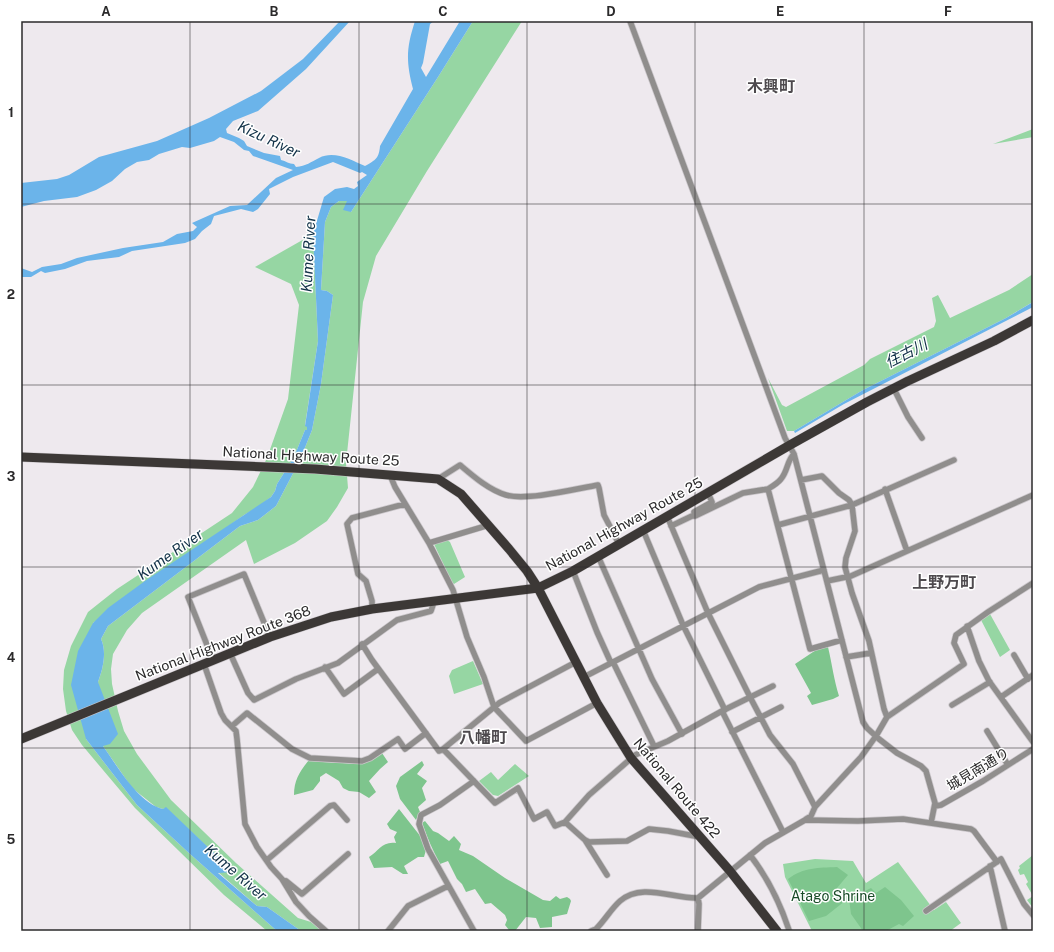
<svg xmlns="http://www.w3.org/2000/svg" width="1054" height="952" viewBox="0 0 1054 952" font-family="'Public Sans','Noto Sans JP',sans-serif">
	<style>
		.green { fill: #96d6a3 }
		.forest { fill: #7ec58d }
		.water { fill: #6bb4ea }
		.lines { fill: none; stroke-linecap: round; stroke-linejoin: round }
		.minor-casing { stroke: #cbc7cb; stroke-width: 7 }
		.trunk-casing { stroke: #cbc7cb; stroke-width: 10 }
		.minor { stroke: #908e8d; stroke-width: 5.5 }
		.trunk { stroke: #3c3836; stroke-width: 9 }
		.grid { fill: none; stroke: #2b2a2b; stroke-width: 1; stroke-opacity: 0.55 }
		.labels { text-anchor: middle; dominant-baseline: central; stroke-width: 3; stroke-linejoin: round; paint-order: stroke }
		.street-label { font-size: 14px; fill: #2b2a2b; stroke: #fff }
		.park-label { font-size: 14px; fill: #184b27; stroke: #fff }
		.water-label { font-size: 15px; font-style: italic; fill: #123248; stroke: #fff }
		.quarter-label { font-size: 16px; font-weight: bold; fill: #4d494d; stroke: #fff }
		.neatline { fill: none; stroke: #2b2a2b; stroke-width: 1.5 }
		.grid-label { font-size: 13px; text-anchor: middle; font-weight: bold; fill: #2b2a2b }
	</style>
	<rect width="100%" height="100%" fill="#eee9ee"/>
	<!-- green -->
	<path class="green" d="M473,21H522L427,171L376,256L363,302L346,463L348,488L337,507L327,521L295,543L254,564L246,540L142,613L127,630L113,654L111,669L112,684L118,711L124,731L137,754L171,800L236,863L298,918L311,922L323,931H301L267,907L257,906L218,872H234L166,808L163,809L156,807L132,788L103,746L98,682C103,669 107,652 101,639L108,626L240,526L258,520L276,506L300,460L312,430L321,384L333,295L327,291L321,290L325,222L331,207L339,201H347L351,212L438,77Z
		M1033,129V137L993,144Z
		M313,234L318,341L305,425L307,426V430H305L294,457L277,484L275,491L271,497L258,507L244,515L93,623L86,739L137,805L190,854L277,931H267L224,895L135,808L82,745L72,730L66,711L63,689L64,670L71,646L88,612L117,589L232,513L253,487L267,458L288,399L299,305L291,284L255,267Z
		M1033,274V302L1031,303L1006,318L863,390L794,431H787L768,378L782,405L786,407L864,365L870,359L934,327L936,321L932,298L938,295L950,318L1009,290Z
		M447,540L450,542L465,577L454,584L452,583L434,544Z
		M990,614L1010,650L1000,657L981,620Z
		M473,661L483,684L454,694L449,676L452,670Z
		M515,764L529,776L498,796L493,795L479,781L491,772L498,780Z
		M1033,855V908L1027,900L1033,896L1026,884L1028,882L1024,874L1020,875L1018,870L1020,868L1019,866Z
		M815,859L853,861L866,883L898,862L934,910L946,902L961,923L950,931H812L785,877L783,864Z"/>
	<!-- forest -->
	<path class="forest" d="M828,647C832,664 834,680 839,696L833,699L812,705L807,696L811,693L795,664L816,650Z
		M382,753L388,762L380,769L369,781L376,792L369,798L359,792L349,791L343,788L339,781L326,773L320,777V781L313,790L294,795C294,780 300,771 309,760L323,762L362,764L371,760Z
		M422,761L424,765L417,774L427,781L422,788L426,800L418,807L420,812L416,820L400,799L396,786L400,777Z
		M399,809L421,837L426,850L424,857H418L404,866L408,874H403L392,867L374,868L369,857C379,851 382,841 396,843L394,837L397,832L390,829L387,824Z
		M425,821L433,831L438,833L449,841L454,836L461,844L459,850L473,856L505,878L543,900L550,901L556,896L560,899L567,897L570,899L571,901L567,914L552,917V927L540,928L536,918L526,917L515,931L509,930L505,925L507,920L505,915L491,903L485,904L475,889L466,892L462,884L457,879L448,861L440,864C433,851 427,837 422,823Z
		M837,867L848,875L837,888L845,901L826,916L809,921L788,879C804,867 818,868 837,867Z
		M885,887L901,900L914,916L903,926L899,924L886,931H863L851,914L849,899L871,888L876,893Z"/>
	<!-- water -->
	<path class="water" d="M340,21H350L306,69L258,111L233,121L226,129L227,133L239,138L244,141L247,146L264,153L280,156L281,160C286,161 289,164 294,164L296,167C306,166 311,162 319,158C334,150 351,160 365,166C376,160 379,158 380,146L413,89C406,61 406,49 415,21H434L430,24L423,63L421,68L426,77L460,21H473L438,77L351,212L343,210L347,201H339L331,207L325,222L321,290L327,291L333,295L321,384L312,430L300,460L276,506L258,520L240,526L108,626L101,639C107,652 103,669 98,682L118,734L110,744L103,746C118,767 138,803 163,809L166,807L234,872L218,873L257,906L267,907L301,931H277L190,854L137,805L86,739L71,685L78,651L93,623L108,608L145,581L271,497L275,491L277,484L294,457L305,430H307V427L305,426L318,341L313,234L324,197L335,189L347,187L354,189L358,186L357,182L367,175L362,172L360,173L333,162L293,177L269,189L270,194L258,209L253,212L241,209L214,216L211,224L202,231L195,239L185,243L132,251L119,257L87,261L65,269L45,273L41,271L31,277H21V268L32,272L42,267L61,264L77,258L123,248L163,242L177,234L193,231L197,227L192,223L230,206L247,205L276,178L293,170L253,156L249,151L244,150L234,142L220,137L214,141L190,148L182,147L159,154L149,160L137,162L125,169L112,181L96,190L77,197L44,201L21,207V183L57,179L69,175L99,157L157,141L209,118L261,91L303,59Z
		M1033,302V307L844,404L795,433L794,431L863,390L1006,318Z"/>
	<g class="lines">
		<!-- minor casing -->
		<g class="minor-casing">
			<path id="minor" d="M630,21L785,438L794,454L863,722L867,728L879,739L897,753L921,766L926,771L935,803L931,823
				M894,389L908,417L922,438
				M390,475L395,487L429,543L453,590L467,637L484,677L494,707L526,741L597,703
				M438,479L460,465C473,476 489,490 506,495C527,501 575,489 598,485L599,488L604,515L619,544
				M801,480L822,476L839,493L849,500L852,505L855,531L846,558L845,567L852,593L869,641L884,709L887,717
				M768,489C773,486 778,483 781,479C788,471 787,460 794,454
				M885,489L907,551
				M708,493L712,502L694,512L695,516L743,493L768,489L810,649L842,640
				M667,516L708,613L750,697L770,735L793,764L815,807
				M778,525L852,505L954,460
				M671,526L692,516H695
				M643,530L683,625L725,710
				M429,543L489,525
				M598,556L652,679L682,734
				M573,571L597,632L611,663
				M827,581L851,576L1033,495
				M372,609V601L366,581L358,574L347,524L352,518L405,504
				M967,626L979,661L989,681L1033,742
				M362,644L372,660L439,751L443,749L495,803L518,788L534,819L547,812L555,826L565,822L589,795L635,755L668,741L722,711L773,686
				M230,653L248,693L254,700L296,679L338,663L397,620L431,611L434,602
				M1014,655L1028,679
				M846,657L871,653
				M213,660L188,597L244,574L270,637
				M613,662L654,746
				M204,664L221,713L225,720L236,731L237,739L245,824L257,847L271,867L282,879L296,902L309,916L326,931
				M324,669L325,667L344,694L378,669
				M584,677L759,587L824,570
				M1001,697L1033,675
				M952,705L990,682
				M722,711L783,832
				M232,726L247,713L292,749L310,758L362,761L370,758L398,739L405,749L426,733
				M987,731L1008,765
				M732,732L781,707
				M443,749L499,703L576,662
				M935,806L941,805L983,781L1033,749
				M806,819L811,816L815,807L861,757L876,736L887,717L964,664L954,643L956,635L988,612L1033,583
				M565,822L585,840L589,842L627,841L649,829L668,831L700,837
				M585,840L607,875
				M750,855C768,878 780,903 789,930
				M267,860L330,806L334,805L347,820
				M990,866L1005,931
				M286,881L302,894L348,854
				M698,898L699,904L698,931
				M926,911L1001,859L1024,904L1033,915
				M388,931L408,906L448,886
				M474,931L428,849L419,824L421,815L440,805L474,781
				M591,931L596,929C605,920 611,909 620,901C642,882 673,899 698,898L765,843L805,820L858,821L903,819L971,829L974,831L997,862"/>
		</g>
		<!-- trunk casing -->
		<g class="trunk-casing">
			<path id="trunk" d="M21,457L315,469L438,479L461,494L509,549L527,571L538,588L597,703L631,758L730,871L777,931
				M21,739L270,637L331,617L372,609L538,588L573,571L790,445L867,402L908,381L994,341L1033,320"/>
		</g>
		<!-- minor -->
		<use href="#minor" class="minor"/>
		<!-- trunk -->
		<use href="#trunk" class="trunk"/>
	</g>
	<!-- grid -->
	<path class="grid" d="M190,21V931M359,21V931M527,21V931M695,21V931M864,21V931M21,204H1033M21,385H1033M21,567H1033M21,748H1033"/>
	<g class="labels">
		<!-- street labels -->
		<g class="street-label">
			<text transform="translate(311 456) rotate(3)">National Highway Route 25</text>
			<text transform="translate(624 524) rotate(-29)">National Highway Route 25</text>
			<text transform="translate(223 643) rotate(-21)">National Highway Route 368</text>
			<text transform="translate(978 769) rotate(-31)">城見南通り</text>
			<text transform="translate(677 788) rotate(50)">National Route 422</text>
		</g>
		<!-- park labels -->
		<g class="park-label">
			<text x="833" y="896">Atago Shrine</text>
		</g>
		<!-- water labels -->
		<g class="water-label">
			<text transform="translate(269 139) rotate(25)">Kizu River</text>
			<text transform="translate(308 254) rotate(-87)">Kume River</text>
			<text transform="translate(906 353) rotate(-27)">住古川</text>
			<text transform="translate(170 554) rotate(-35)">Kume River</text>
			<text transform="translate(236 872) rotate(41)">Kume River</text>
		</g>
		<!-- quarter labels -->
		<g class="quarter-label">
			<text x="771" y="86">木興町</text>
			<text x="944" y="582">上野万町</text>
			<text x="483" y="737">八幡町</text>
		</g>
	</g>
	<!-- border -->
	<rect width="1054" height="952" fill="none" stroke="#ffffff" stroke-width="44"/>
	<rect x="22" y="22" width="1010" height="908" class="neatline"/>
	<g class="grid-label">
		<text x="106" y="16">A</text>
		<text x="274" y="16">B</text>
		<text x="443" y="16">C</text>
		<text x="611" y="16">D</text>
		<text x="780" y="16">E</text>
		<text x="948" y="16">F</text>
		<text x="11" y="117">1</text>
		<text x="11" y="299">2</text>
		<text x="11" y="481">3</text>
		<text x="11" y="662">4</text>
		<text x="11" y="844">5</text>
	</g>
</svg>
